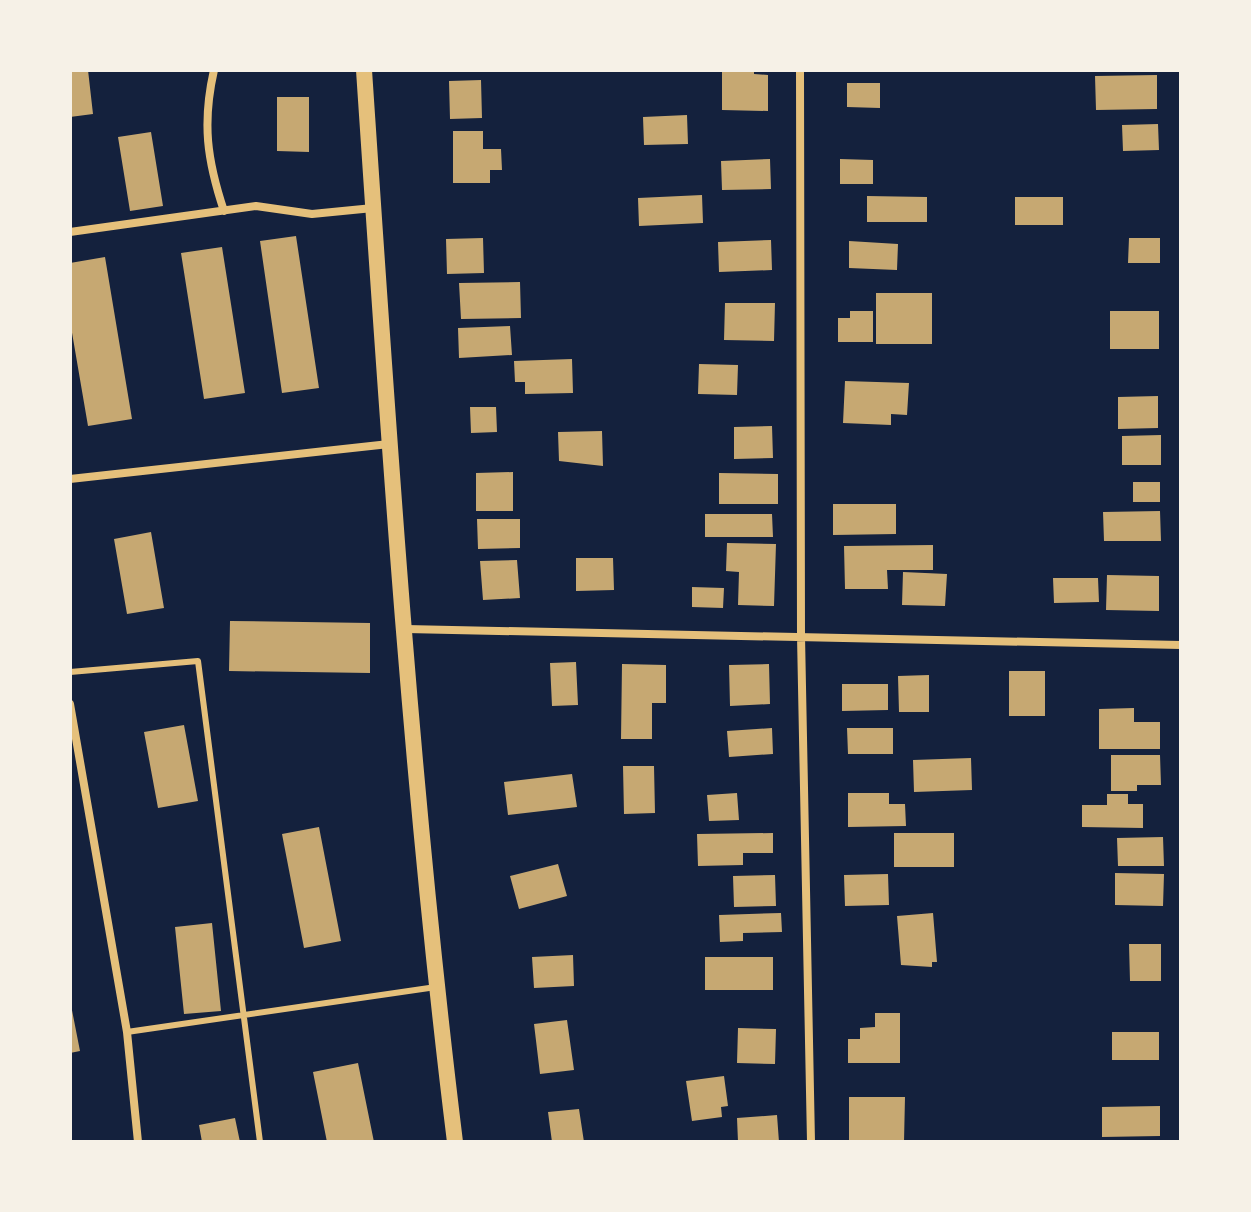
<svg xmlns="http://www.w3.org/2000/svg" width="1251" height="1212" viewBox="0 0 1251 1212" font-family="Rubik,sans-serif">
	<style>
		.building { fill: #c6a872 }
		.lines { fill: none; stroke-linecap: round; stroke-linejoin: round }
		.service { stroke: #e5c07b; stroke-width: 6 }
		.minor { stroke: #e5c07b; stroke-width: 8 }
		.secondary { stroke: #e5c07b; stroke-width: 16 }
	</style>
	<rect width="100%" height="100%" fill="#14213d"/>
	<!-- building -->
	<path class="building" d="M70,70H88L93,114L70,117Z
		M722,70H754V74L768,75V111L722,110Z
		M1157,75V109L1096,110L1095,76Z
		M481,80L482,118L450,119L449,81Z
		M847,83H880V108L847,107Z
		M277,97H309V152L277,151Z
		M687,115L688,144L644,145L643,117Z
		M1158,124L1159,150L1123,151L1122,125Z
		M453,131H483V149H501L502,170H490V183H453Z
		M151,132L163,206L130,211L118,137Z
		M770,159L771,189L722,190L721,161Z
		M840,159L873,160V184H840Z
		M702,195L703,223L639,226L638,198Z
		M867,196L927,197V222H867Z
		M1015,197H1063V225H1015Z
		M296,236L319,388L282,393L260,241Z
		M483,238L484,273L447,274L446,239Z
		M1129,238H1160V263H1128Z
		M771,240L772,270L719,272L718,242Z
		M849,241L898,244L897,270L849,268Z
		M222,247L245,393L204,399L181,253Z
		M105,257L132,419L88,426L70,321V263Z
		M520,282L521,318L461,319L459,283Z
		M876,293H932V344H876Z
		M725,303H775L774,341L724,340Z
		M850,311H873V342H838V318H850Z
		M1110,311H1159V349H1110Z
		M510,326L512,355L459,358L458,328Z
		M572,359L573,393L525,394V382H515L514,361Z
		M699,364L738,365L737,395L698,394Z
		M845,381L909,383L907,415L891,414V425L843,423Z
		M1158,396V428L1118,429V397Z
		M470,407H496L497,432L471,433Z
		M772,426L773,458L734,459V427Z
		M602,431L603,466L559,461L558,432Z
		M1161,435V465H1122V436Z
		M513,472V511H476V473Z
		M719,473L778,474V504H719Z
		M1133,482H1160V502H1133Z
		M833,504H896V534L833,535Z
		M1160,511L1161,541H1104L1103,512Z
		M705,514H772L773,537H705Z
		M477,519H520V548L478,549Z
		M151,532L164,608L127,614L114,539Z
		M727,543L776,544L774,606L738,605L739,572L726,571Z
		M933,545V570H887L888,589H845L844,546Z
		M576,558H613L614,590L576,591Z
		M517,560L520,598L483,600L480,561Z
		M903,572L947,574L945,606L902,605Z
		M1107,575L1159,576V611L1106,610Z
		M1053,578H1098L1099,602L1054,603Z
		M692,587L724,588L723,608L692,607Z
		M230,621L370,623V673L229,671Z
		M576,662L578,705L552,706L550,663Z
		M622,664L666,665V703H652V739H621Z
		M769,664L770,704L730,706L729,665Z
		M1009,671H1045V716H1009Z
		M929,675V712H899L898,676Z
		M842,684H888V710L842,711Z
		M1134,708V722H1160V749H1099V709Z
		M184,725L198,801L158,808L144,732Z
		M772,728L773,754L729,757L727,731Z
		M847,728H893V754H848Z
		M1111,755H1160L1161,785H1137V791H1111Z
		M971,758L972,790L914,792L913,760Z
		M623,766H654L655,813L624,814Z
		M572,774L577,807L508,815L504,782Z
		M737,793L739,820L709,821L707,795Z
		M848,793H889V804H905L906,826L848,827Z
		M1107,794H1128V804H1143V828L1082,827V805H1107Z
		M319,827L341,941L304,948L282,834Z
		M773,833V853H743V865L698,866L697,834Z
		M894,833H954V867H894Z
		M1163,837L1164,866H1118L1117,838Z
		M558,864L567,896L519,909L510,876Z
		M1115,873L1164,874L1163,906L1115,905Z
		M888,874L889,905L845,906L844,875Z
		M775,875L776,906L734,907L733,876Z
		M781,913L782,932L743,933V941L720,942L719,915Z
		M933,913L937,962H932V967L901,965L897,916Z
		M212,923L221,1011L184,1014L175,927Z
		M1129,944H1161V981H1130Z
		M573,955L574,986L534,988L532,957Z
		M705,957H773V990H705Z
		M70,1000L80,1051L70,1053Z
		M875,1013H900V1063H848V1039H860V1028L875,1027Z
		M567,1020L574,1070L540,1074L534,1024Z
		M738,1028L776,1029L775,1064L737,1063Z
		M1112,1032H1159V1060H1112Z
		M358,1063L374,1142H327L313,1072Z
		M724,1076L728,1106L721,1107L722,1117L692,1121L686,1081Z
		M849,1097H905L904,1142H849Z
		M1160,1106V1136L1102,1137V1107Z
		M579,1109L584,1142H552L548,1112Z
		M777,1115L779,1142H738L737,1118Z
		M235,1118L240,1142H202L199,1125Z"/>
	<g class="lines">
		<!-- service -->
		<path class="service" d="M70,672L198,661L260,1142
			M127,1032L436,987"/>
		<!-- minor -->
		<path class="minor" d="M214,70C202,123 207,160 224,211
			M800,70L801,636L811,1142
			M70,232L256,206L312,214L373,208
			M70,479L389,444
			M406,629L1181,645
			M70,704L127,1032L138,1142"/>
		<!-- secondary -->
		<path class="secondary" d="M364,70C388,428 411,786 455,1142"/>
	</g>
	<!-- border -->
	<rect width="1251" height="1212" fill="none" stroke="#f6f1e7" stroke-width="144"/>
</svg>
